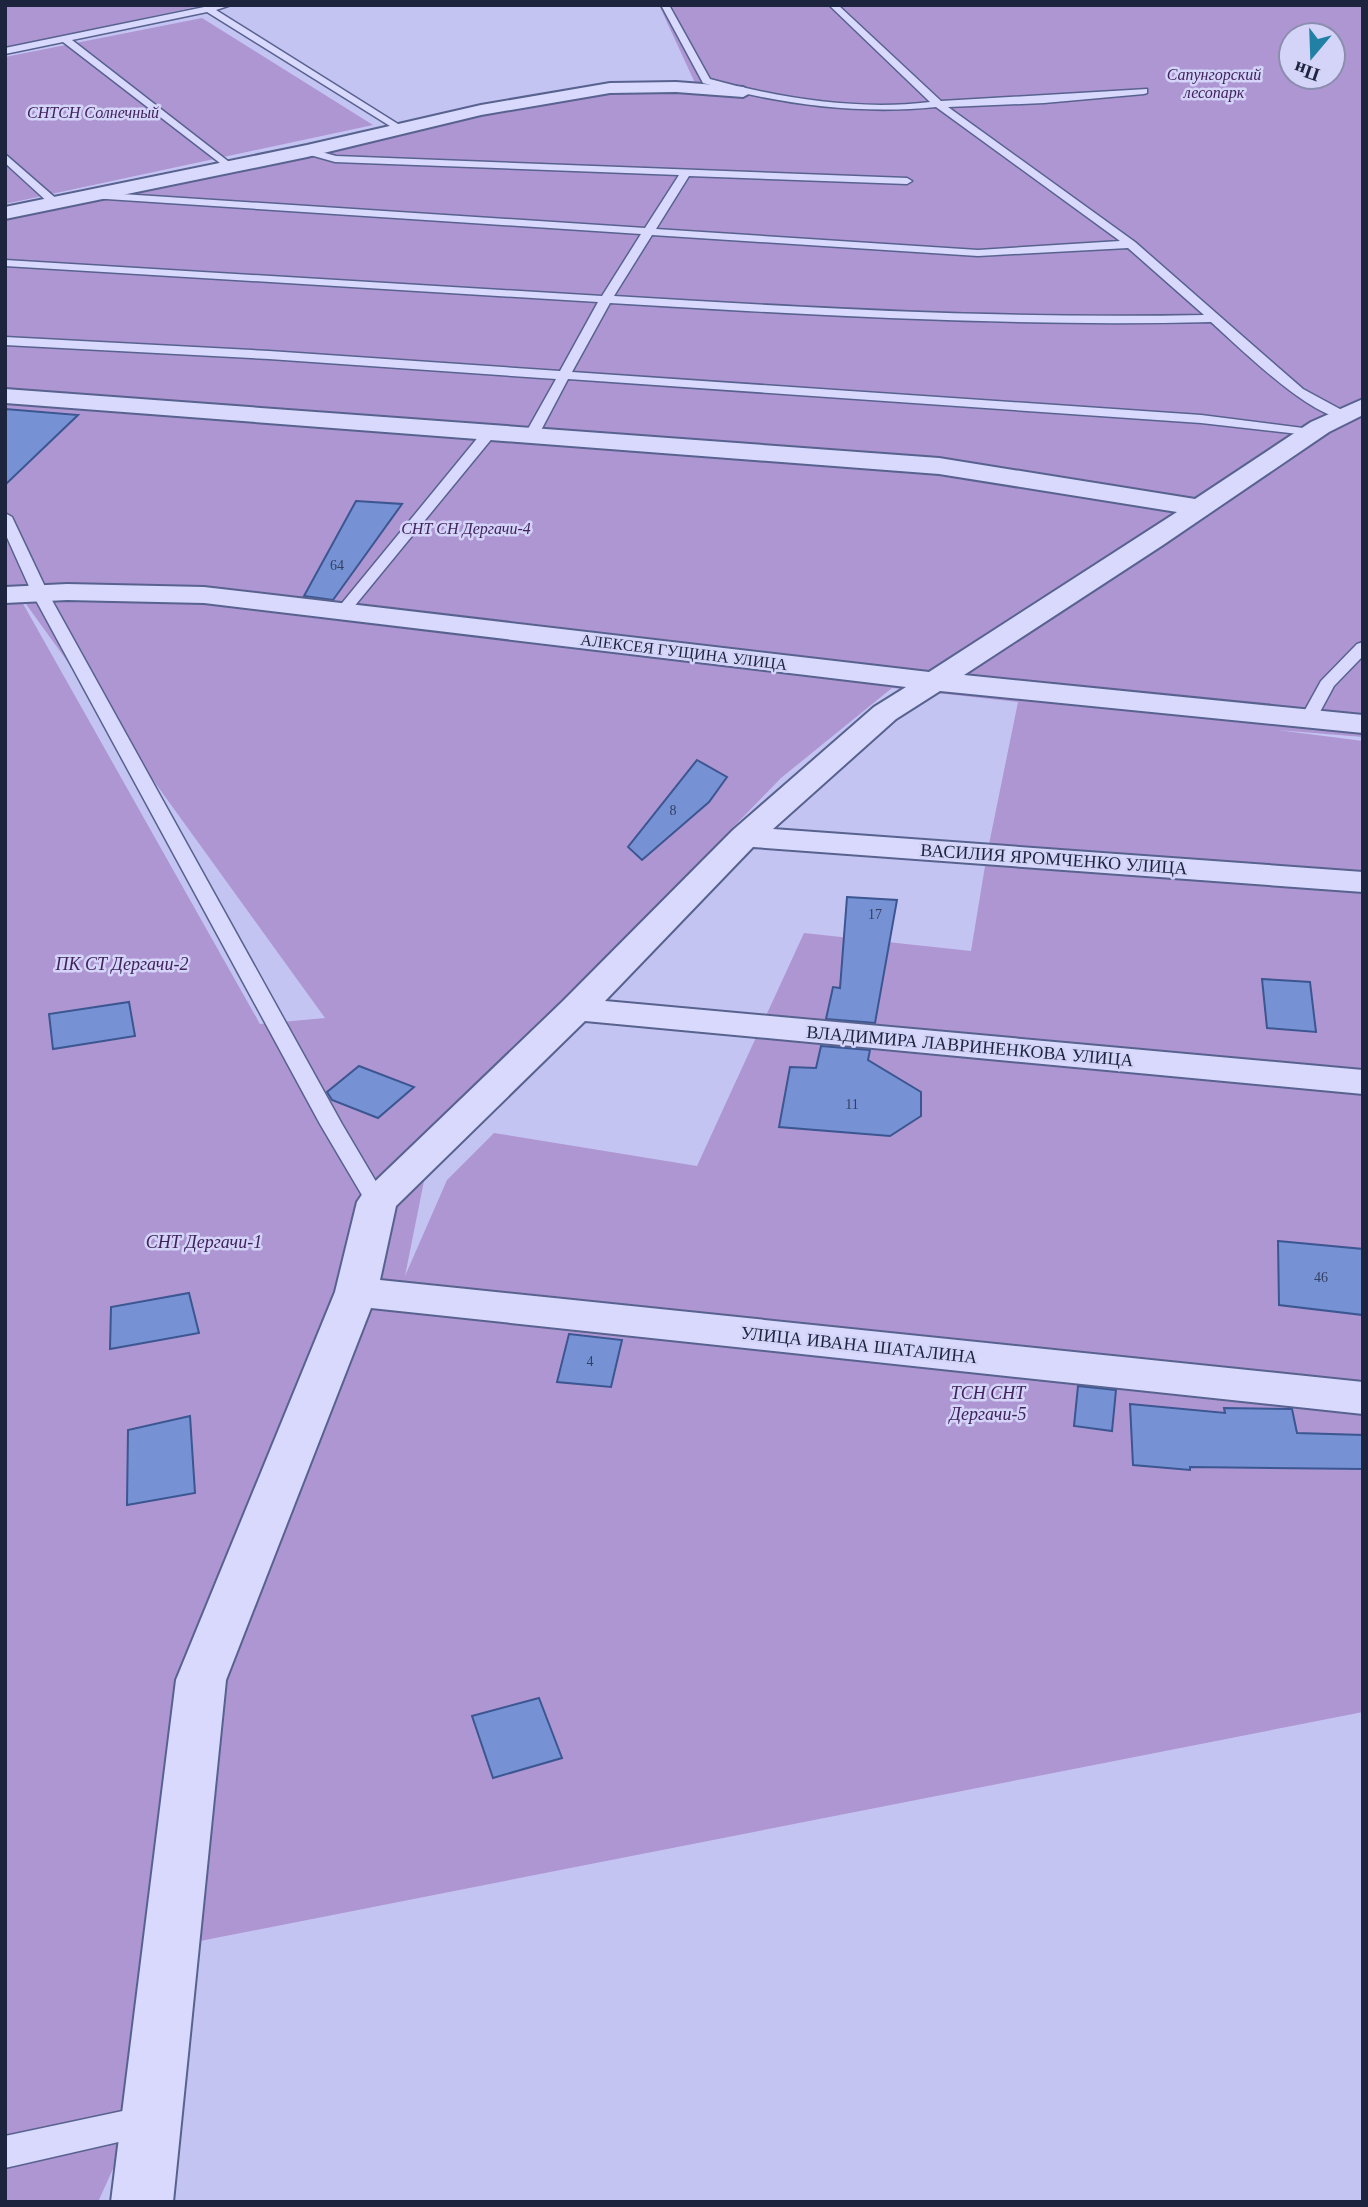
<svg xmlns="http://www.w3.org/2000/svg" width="1368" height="2207" viewBox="0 0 1368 2207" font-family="Georgia,serif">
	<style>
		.green { fill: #ae96d2; fill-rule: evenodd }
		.building { fill: #7692d4; stroke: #3b5691; stroke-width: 2 }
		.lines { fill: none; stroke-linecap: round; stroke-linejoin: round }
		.service-casing { stroke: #58628f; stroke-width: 3 }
		.minor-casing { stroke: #58628f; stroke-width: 4 }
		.service { fill: #d8d9fc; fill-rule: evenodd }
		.minor { fill: #d8d9fc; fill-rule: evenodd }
		.labels { text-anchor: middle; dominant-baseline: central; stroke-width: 5; stroke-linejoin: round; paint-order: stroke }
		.number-label { font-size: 14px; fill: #334064 }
		.far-park-label { font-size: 16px; font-style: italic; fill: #41225c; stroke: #d4d4f9 }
		.far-street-label { font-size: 16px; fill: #1d253e; stroke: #d4d4f9 }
		.street-label { font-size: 18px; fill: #1d253e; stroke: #d4d4f9 }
		.park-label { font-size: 18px; font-style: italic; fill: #41225c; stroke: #d4d4f9 }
	</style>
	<rect width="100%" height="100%" fill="#c4c4f2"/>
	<!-- green -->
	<path class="green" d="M5,5H204L5,48Z
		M659,5H1363V737L1277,730L1363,741V1712L195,1942L121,2151L98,2202H5V219L489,113L610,91L695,83ZM1291,35H1333V77H1291ZM17,593H18L325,1018L260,1024ZM892,688L1018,702L987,854L971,951L804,933L697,1166L494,1133L447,1180L405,1276L430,1151L597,967L781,778Z
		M202,18L373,125L5,204V57Z"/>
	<!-- building -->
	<path class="building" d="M5,409L78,415L5,485Z
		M356,501L402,504L333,600L304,596Z
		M697,760L727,777L709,802L642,860L628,847Z
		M847,897L897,900L875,1023L826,1019L833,987L840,988Z
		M1262,979L1310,982L1316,1032L1267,1028Z
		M129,1002L135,1036L53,1049L49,1014Z
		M821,1046L870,1050L868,1060L921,1092V1116L890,1136L779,1127L790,1067L816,1068Z
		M359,1066L414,1087L378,1118L332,1100L327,1092Z
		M1278,1241L1363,1249V1315L1279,1305Z
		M189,1293L199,1333L110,1349L111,1307Z
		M569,1334L622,1340L611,1387L557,1382Z
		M1078,1386L1116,1390L1112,1431L1074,1426Z
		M1130,1404L1225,1413L1224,1408L1292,1409L1297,1433L1363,1435V1469L1190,1467V1470L1133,1465Z
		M190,1416L195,1493L127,1505L128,1430Z
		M539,1698L562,1758L493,1778L472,1716Z"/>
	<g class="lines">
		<!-- service casing -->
		<g class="service-casing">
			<path id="service" d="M214,5H231L216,10L406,129L398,131L207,12L72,40L233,165V169L229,170L63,42L5,54V48Z
				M661,5H669L710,79C779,98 858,111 930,102L829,5H838L941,101L1147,89V93L1144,94L1044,103L948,107L1135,242L1303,389L1351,415L1349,418C1316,424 1236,344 1211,322C1011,327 810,315 610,303L572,372L1201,415L1311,429L1318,433L1316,436L1201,423L568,379L538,436L531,440L524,436L556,379L269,359L5,345V337L269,351L560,371L598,302L5,266V260L602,296L641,234L91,198L86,195L91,192L645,228L679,175L335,162L303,153V149L307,148L336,156L907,178L912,181L907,184L689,176L656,229L978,250L1120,241L936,107C858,115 778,104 703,83ZM652,235L978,256L1128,248L1204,315C1007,319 810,308 614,296Z
				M5,154L59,201V205H51L5,163Z
				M489,429L496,433L494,436L348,614H338L335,611L338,608L484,430Z
				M5,513L12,517L48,593L342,1124L388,1202L385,1207L377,1209L369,1207L320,1124L32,593L5,533Z
				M1363,642V656L1334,686L1314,723H1302L1300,719L1321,681L1357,644Z
				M146,2106L158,2111L162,2122L158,2133L5,2168V2136Z"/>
		</g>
		<!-- minor casing -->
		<g class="minor-casing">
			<path id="minor" d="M676,82L743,87L752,92L743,97L676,92L610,93L481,115L307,157L5,219V207L307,145L481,105L610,83Z
				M5,389L939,458L1195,499L1311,422L1363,399V415L1329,432L1163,545L964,675L1363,715V733L940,691L896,719L773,829L1363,872V892L753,847L605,1001L1363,1070V1094L585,1021L396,1206L380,1280L1363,1382V1414L371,1308L226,1680L173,2202H111L176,1680L335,1292L357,1202L363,1193L563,1001L733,830L874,707L906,687L204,603L67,600L5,603V587L67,584L204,587L929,672L1177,512L939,474L5,403Z"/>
		</g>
		<!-- service -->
		<use href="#service" class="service"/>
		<!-- minor -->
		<use href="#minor" class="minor"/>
	</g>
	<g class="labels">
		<!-- number labels -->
		<g class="number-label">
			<text x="337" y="565">64</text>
			<text x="673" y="810">8</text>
			<text x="875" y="914">17</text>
			<text x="852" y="1104">11</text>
			<text x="1321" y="1277">46</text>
			<text x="590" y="1361">4</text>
		</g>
		<!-- far-park labels -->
		<g class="far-park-label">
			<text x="1214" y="74">Сапунгорский<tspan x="1214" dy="18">лесопарк</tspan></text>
			<text x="93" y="112">СНТСН Солнечный</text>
			<text x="466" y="528">СНТ СН Дергачи-4</text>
		</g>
		<!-- far-street labels -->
		<g class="far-street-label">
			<text transform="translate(684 652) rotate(7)">АЛЕКСЕЯ ГУЩИНА УЛИЦА</text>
		</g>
		<!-- street labels -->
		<g class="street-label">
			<text transform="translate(1054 859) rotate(4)">ВАСИЛИЯ ЯРОМЧЕНКО УЛИЦА</text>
			<text transform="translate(970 1046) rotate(5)">ВЛАДИМИРА ЛАВРИНЕНКОВА УЛИЦА</text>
			<text transform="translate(859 1345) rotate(6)">УЛИЦА ИВАНА ШАТАЛИНА</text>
		</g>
		<!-- park labels -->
		<g class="park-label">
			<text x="122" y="964">ПК СТ Дергачи-2</text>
			<text x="204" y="1242">СНТ Дергачи-1</text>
			<text x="988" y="1393">ТСН СНТ<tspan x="988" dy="21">Дергачи-5</tspan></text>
		</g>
	</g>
	<!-- border -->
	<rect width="1368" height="2207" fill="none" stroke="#1d253e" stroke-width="14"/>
	<!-- north arrow -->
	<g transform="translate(1312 56) rotate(199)"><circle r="33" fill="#d4d4f9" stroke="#8b8eae" stroke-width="2"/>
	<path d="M0-5L12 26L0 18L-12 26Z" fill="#2280a4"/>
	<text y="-10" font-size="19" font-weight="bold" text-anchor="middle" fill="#1d253e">Пн</text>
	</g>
</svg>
